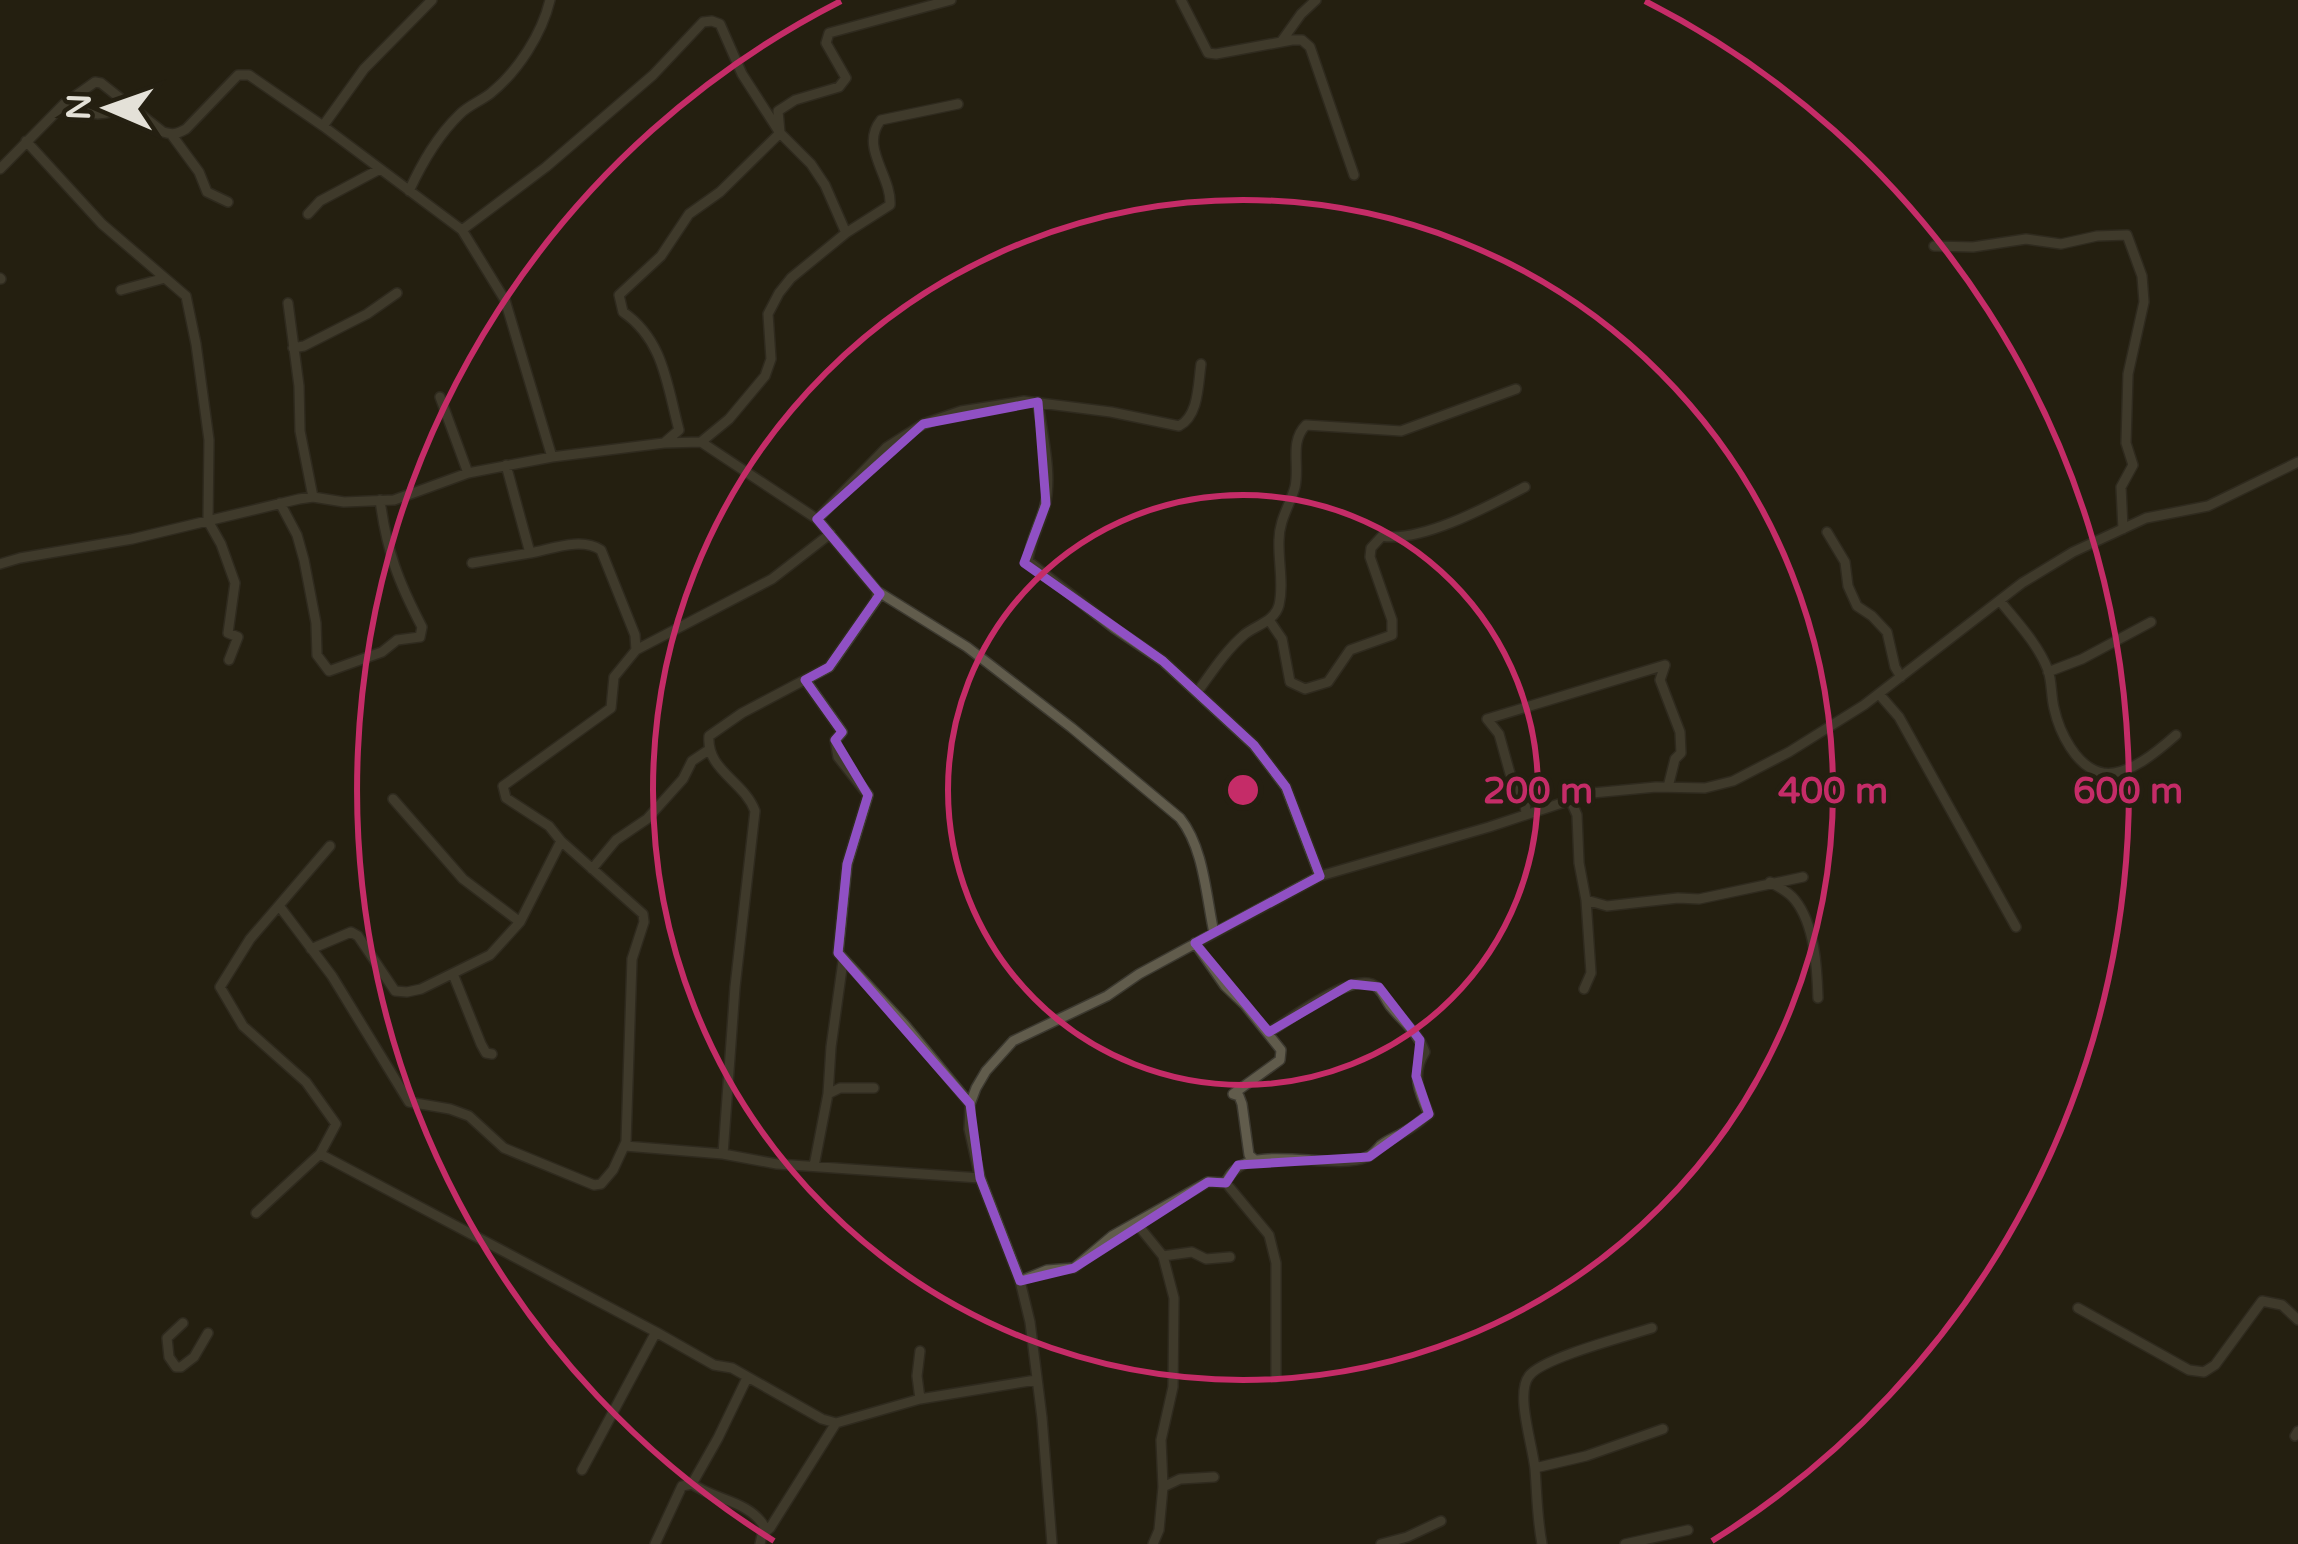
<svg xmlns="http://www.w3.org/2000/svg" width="2298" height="1544" viewBox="0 0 2298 1544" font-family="'Varela Round',sans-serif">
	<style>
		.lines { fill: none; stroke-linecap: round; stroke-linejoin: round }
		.minor-casing { stroke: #3c3930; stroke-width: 12 }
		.minor { stroke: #615c4c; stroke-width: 9 }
		.marked { fill: none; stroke: #9050c4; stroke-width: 9; stroke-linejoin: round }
		.ring { fill: none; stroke: #c52c68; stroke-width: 6 }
		.centre { fill: #c52c68; stroke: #241f11; stroke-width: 6 }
		.ring-label { font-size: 36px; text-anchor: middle; font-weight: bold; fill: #c52c68; stroke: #241f11; stroke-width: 9; stroke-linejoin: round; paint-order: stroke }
	</style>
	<rect width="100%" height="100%" fill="#241f11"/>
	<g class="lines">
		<!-- minor casing -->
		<g class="minor-casing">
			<path id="minor" d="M1181,0L1208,53L1216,54L1292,40H1302L1310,47L1354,175
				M1281,42L1301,14L1316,0
				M64,104C87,117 106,117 129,105
				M323,126L364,69L432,0
				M171,134L199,172L207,192L228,202
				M26,141L102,224L186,296L196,344L209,440L208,521L221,544L235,583L228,633L238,637L229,660
				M0,169L64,104L95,82L101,83L163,132C173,135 177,134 186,129L238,75H249L323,126L462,230L505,300L552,457
				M409,191C422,163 437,136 460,114C469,105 481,101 491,93C518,71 542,34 550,0
				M308,214L320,201L380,169
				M462,230L546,167L653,75L703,22L712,21L720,24L742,74L780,133L811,164L825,185L846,233
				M1934,246L1973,247L2026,239L2061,244L2097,236L2127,235L2142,276L2144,302L2128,374L2126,443L2133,465L2121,487L2123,529
				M0,278L1,279
				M121,290L165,278
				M288,303L299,386L300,431L313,497
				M293,348L304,346L367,314L397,293
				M440,397L468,473
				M1038,402C1042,434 1053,474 1045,506C1040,525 1030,541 1028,561L1114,628L1163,661L1254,745L1286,787L1320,876
				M701,442L729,419L765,376L771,359L768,314L779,293L791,278L846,233L890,205C892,176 859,147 881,120L958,104
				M664,443L679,430C667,386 664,340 623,312L619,295L661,256L689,214L720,192L780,133L778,111L795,100L839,87L846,78L826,43L829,33L951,0
				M280,503L297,535L304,560L316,623L317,655L329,671L382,652L397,640L420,637L422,627C398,581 387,552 380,500
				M817,519L887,447L923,424L961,411L1024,401L1111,412L1179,426C1199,416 1198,384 1201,364
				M1827,532L1845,562L1848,586L1857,606L1872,616L1887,632L1895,667L1901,677
				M472,563L530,553L506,465
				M0,564L20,558L132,539L299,499L313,497L344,502L394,500L468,473L552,457L664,443L701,442L817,519L877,591L876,600L829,667L742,713L709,736C706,770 744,781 755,811L735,987L723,1154
				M877,591L967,647L1072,728L1180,818C1204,848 1206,896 1214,933
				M2000,601C2017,622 2038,644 2048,670C2052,682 2051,696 2054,708C2059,731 2076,768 2103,773C2128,777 2159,750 2176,735
				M1269,620L1282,639L1290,682L1305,689L1328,682L1350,650L1392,635V620L1370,557L1371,548L1382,536C1421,543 1489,506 1525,487
				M636,650L772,579L830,534
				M2048,672L2082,659L2151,622
				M805,680L842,732L835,740L838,757L868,795L847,864L838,953L905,1025L970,1104
				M1198,691C1212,672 1226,650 1245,634C1257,625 1275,621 1279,605C1284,584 1278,561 1279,540C1279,520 1290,505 1295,487C1300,465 1289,442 1306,425L1401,431L1516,389
				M1879,694L1899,717L2016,927
				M393,799L463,879L520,922
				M1570,799L1577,815L1579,863L1586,900L1591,973L1584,989
				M1526,814L1525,803L1516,795L1499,734L1487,719L1665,665L1660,680L1680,732L1681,753L1675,759L1668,787
				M330,846L250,939L220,987L243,1026L306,1082L336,1124L320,1154L656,1332
				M592,869L616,840L647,819L683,779L692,761L707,751
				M1770,882C1779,887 1789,892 1795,900C1815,925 1817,968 1818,998
				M1586,900L1607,906L1678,898L1699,899L1803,877
				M280,907L332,976L409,1102L450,1109L469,1116L504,1148L594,1185L601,1184L613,1170L626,1142L632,959L644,922L643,914L561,841L549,826L506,798L503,786L611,708L614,677L636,650L635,635L601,550C581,537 552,549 530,553
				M1195,943L1225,986L1245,1005L1281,1050L1280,1060L1233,1094L1239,1096L1242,1104L1249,1155L1255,1160
				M311,949L351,932L358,936L395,991L407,992L421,989L490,955L520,922L561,841
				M453,974L481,1044L486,1053L492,1054
				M828,1094L840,1088H874
				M625,1146L723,1154L777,1164L980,1178
				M814,1166L828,1094L831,1047L843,961
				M1226,1183C1244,1137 1329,1173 1367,1157C1373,1155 1377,1149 1381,1145C1389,1139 1398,1136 1406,1131C1414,1127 1422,1120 1429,1114C1419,1092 1411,1074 1425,1052C1418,1032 1403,1022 1390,1006C1384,998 1382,988 1372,984C1347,975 1291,1019 1269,1032
				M256,1213L320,1154
				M1137,1224L1163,1256L1174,1298L1173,1387L1161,1440L1163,1487L1159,1530L1153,1544
				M1163,1256L1192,1252L1206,1259L1230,1257
				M1020,1281L1047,1270L1074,1268L1112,1236L1208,1182L1226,1183L1269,1235L1276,1263V1377
				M2078,1308L2189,1370L2204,1372L2215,1365L2262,1301L2282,1305L2298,1320
				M183,1323L167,1338L169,1357L176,1367H181L194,1357L208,1333
				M920,1351L917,1376L920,1399
				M2295,1436L2298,1431
				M1535,1468L1586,1456L1663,1429
				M582,1470L656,1332L714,1365L732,1368L822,1419L836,1423L920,1399L1036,1380
				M692,1484C715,1500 749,1501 764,1526L760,1544
				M1163,1487L1180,1479L1214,1477
				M764,1533L770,1528L836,1423
				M655,1544L682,1486L692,1484L718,1438L747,1378
				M1052,1544L1042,1418L1030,1322L1020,1281L980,1178L969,1129L970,1104L976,1088L986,1071L1013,1041L1107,996L1139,974L1320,876L1489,827L1592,793L1656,787L1705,788L1733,781L1789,752L1864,705L2022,583L2073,552L2146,518L2208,506L2298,462
				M1381,1544L1407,1537L1441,1521
				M1542,1544C1537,1518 1537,1494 1535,1469C1533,1446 1515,1394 1529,1376C1542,1358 1627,1336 1652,1328
				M1625,1544L1688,1530"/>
		</g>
		<!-- minor -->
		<use href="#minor" class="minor"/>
	</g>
	<!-- marked area -->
	<path d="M0 0H2298V1544H0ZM1038,402L1046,504L1024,563L1163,661L1254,745L1286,787L1320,876L1195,943L1269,1032L1351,984L1379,987L1420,1040L1416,1076L1429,1114L1369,1157L1238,1165L1226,1183L1208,1182L1074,1268L1020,1281L980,1178L970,1104L838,953L847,864L868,795L835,740L842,732L805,680L829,667L880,594L817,519L923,424Z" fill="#241f11" fill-opacity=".55" fill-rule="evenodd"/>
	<path class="marked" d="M1038,402L1046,504L1024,563L1163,661L1254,745L1286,787L1320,876L1195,943L1269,1032L1351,984L1379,987L1420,1040L1416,1076L1429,1114L1369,1157L1238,1165L1226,1183L1208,1182L1074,1268L1020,1281L980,1178L970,1104L838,953L847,864L868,795L835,740L842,732L805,680L829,667L880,594L817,519L923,424Z"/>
	<!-- distance rings -->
	<g class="ring">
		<circle cx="1243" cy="790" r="295"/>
		<circle cx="1243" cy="790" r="590"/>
		<path d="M774 1541A885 885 0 0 1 841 1M1645 1A885 885 0 0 1 1712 1541"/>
	</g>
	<circle cx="1243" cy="790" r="18" class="centre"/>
	<g class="ring-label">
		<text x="1538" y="803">200 m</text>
		<text x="1833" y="803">400 m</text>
		<text x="2128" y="803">600 m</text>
	</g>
	<!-- north arrow -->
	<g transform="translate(108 108) rotate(272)" stroke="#241f11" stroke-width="9" paint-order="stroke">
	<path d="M0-9L21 45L0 30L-21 45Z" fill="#e4e1d8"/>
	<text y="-18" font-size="33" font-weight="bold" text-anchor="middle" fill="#e4e1d8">N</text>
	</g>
</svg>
